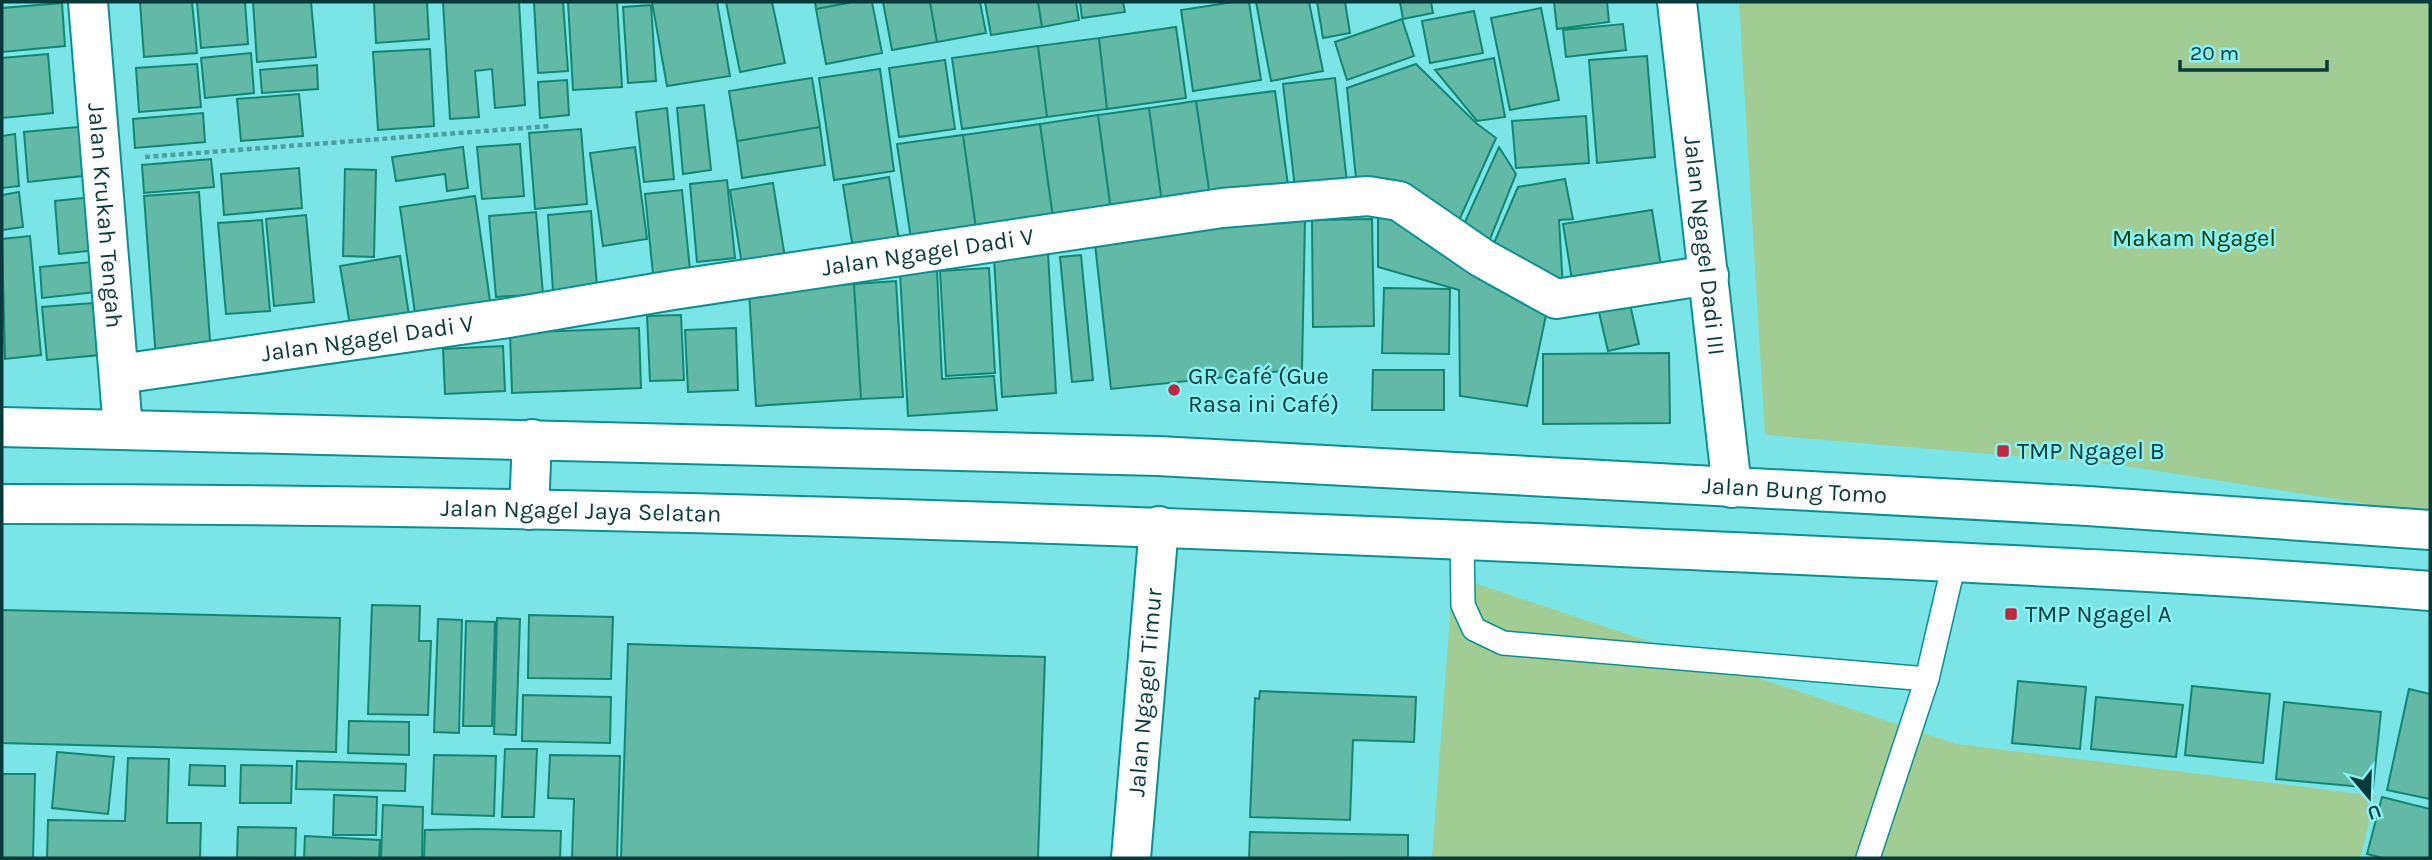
<svg xmlns="http://www.w3.org/2000/svg" width="2432" height="860" viewBox="0 0 2432 860" font-family="Karla,sans-serif">
	<style>
		.green { fill: #a1cc93 }
		.building { fill: #61b9a6; stroke: #128673; stroke-width: 2 }
		.lines { fill: none; stroke-linecap: round; stroke-linejoin: round }
		.lane-casing { stroke: #0c8f93; stroke-width: 26 }
		.street-casing { stroke: #0c8f93; stroke-width: 42 }
		.secondary-casing { stroke: #0c8f93; stroke-width: 42 }
		.primary-casing { stroke: #0c8f93; stroke-width: 42 }
		.path { stroke: #4ca0a2; stroke-width: 4.5; stroke-dasharray: 5 3.5; stroke-linecap: butt }
		.lane { stroke: #fff; stroke-width: 23 }
		.street { stroke: #fff; stroke-width: 38 }
		.secondary { stroke: #fff; stroke-width: 38 }
		.primary { stroke: #fff; stroke-width: 38 }
		.poi-dot { fill: #bb2a41; stroke: #87f1f4; stroke-width: 2.5 }
		.labels { text-anchor: middle; dominant-baseline: central; stroke-width: 5; stroke-linejoin: round; paint-order: stroke }
		.street-label { font-size: 24px; fill: #083a3b; stroke: #87f1f4 }
		.park-label { font-size: 24px; fill: #113900; stroke: #87f1f4 }
		.poi-label { font-size: 24px; fill: #083a3b; stroke: #87f1f4; text-anchor: start }
	</style>
	<rect width="100%" height="100%" fill="#7ae4e7"/>
	<!-- green -->
	<path class="green" d="M1739,2H2430V514L2120,465L1765,435Z
		M1453,576L1956,744L2376,796L2360,858H1432Z"/>
	<!-- building -->
	<path class="building" d="M140,2H192L197,53L144,57Z
		M197,2H245L248,44L201,48Z
		M253,2H311L316,57L257,62Z
		M374,2H427L429,39L376,43Z
		M443,2H519L525,105L495,108L492,69L475,71L479,117L450,119Z
		M534,2H563L568,71L538,73Z
		M568,2H617L622,87L573,90Z
		M652,2H717L730,76L667,86Z
		M726,2H772L785,63L740,72Z
		M815,2H853L816,9Z
		M853,2H872L882,53L826,64L816,9Z
		M883,2H930L937,42L892,50Z
		M930,2H980L986,33L937,42Z
		M985,2H1038L1042,27L991,35Z
		M1038,2H1076L1079,20L1042,27Z
		M1080,2H1123L1125,12L1082,18Z
		M1234,2H1249L1261,80L1193,91L1181,10Z
		M1256,2H1309L1323,71L1271,81Z
		M1317,2H1345L1350,33L1323,38Z
		M1400,2H1431L1433,13L1403,19Z
		M1554,2H1607L1609,22L1557,29Z
		M62,3L65,46L2,52V8Z
		M651,5L656,81L628,83L623,7Z
		M1541,8L1559,100L1510,110L1491,18Z
		M1474,11L1483,53L1430,63L1422,21Z
		M1402,19L1414,56L1347,80L1335,42Z
		M1623,24L1626,50L1566,57L1563,30Z
		M1176,27L1186,98L1107,109L1099,38Z
		M1099,38L1107,109L1047,117L1038,46Z
		M1038,46L1047,117L962,129L952,58Z
		M430,49L434,126L378,130L373,52Z
		M251,53L254,93L205,98L201,58Z
		M48,54L53,113L2,118V58Z
		M1647,56L1655,157L1597,163L1589,60Z
		M1494,58L1505,117L1477,121L1435,70Z
		M945,60L955,129L899,137L889,68Z
		M197,64L201,107L139,112L136,68Z
		M1416,64L1476,123L1496,138L1457,225L1408,184L1357,189L1347,88Z
		M317,65L318,89L262,93L260,70Z
		M880,69L894,171L834,180L819,78Z
		M812,78L820,127L737,141L729,91Z
		M1335,78L1348,191L1296,197L1283,84Z
		M567,80L569,115L540,118L538,82Z
		M1275,91L1289,192L1211,203L1196,101Z
		M299,94L303,136L241,141L237,99Z
		M1196,101L1211,203L1163,210L1149,108Z
		M704,105L711,170L683,174L677,108Z
		M667,108L674,179L644,182L636,112Z
		M1149,108L1163,210L1112,218L1098,115Z
		M203,113L205,142L135,148L133,119Z
		M1098,115L1112,218L1054,225L1040,124Z
		M1586,116L1589,163L1516,168L1512,121Z
		M1040,124L1054,225L977,236L963,135Z
		M88,126L92,175L28,182L24,132Z
		M820,127L825,165L742,178L737,141Z
		M581,129L587,204L535,209L529,133Z
		M15,134L19,186L2,188V136Z
		M963,135L977,236L912,246L897,144Z
		M520,144L524,196L482,199L477,147Z
		M463,147L468,188L447,191L445,174L396,181L392,157Z
		M635,147L647,239L603,246L590,153Z
		M1499,147L1516,174L1488,244L1460,233Z
		M211,159L214,187L144,193L142,165Z
		M299,168L302,208L224,215L221,174Z
		M345,169L376,170L374,257L343,256Z
		M889,177L900,247L854,255L843,185Z
		M1565,179L1573,219L1559,220L1563,288L1491,250L1518,187Z
		M727,180L735,258L697,262L690,184Z
		M773,183L786,264L743,271L730,190Z
		M682,190L691,280L654,284L645,194Z
		M19,192L23,227L2,230V195Z
		M199,192L211,354L156,359L144,196Z
		M475,196L492,315L417,327L400,207Z
		M92,197L97,250L59,254L55,201Z
		M1652,210L1661,266L1572,280L1563,224Z
		M591,211L597,287L553,291L548,215Z
		M536,212L543,294L496,297L489,216Z
		M1378,212L1447,246L1546,315L1527,406L1460,396L1459,290L1378,267Z
		M306,215L314,302L274,306L266,219Z
		M1305,219L1302,369L1111,389L1095,244L1204,223Z
		M1372,219L1374,326L1313,327L1312,220Z
		M262,220L270,311L226,314L218,223Z
		M30,236L41,355L5,359L2,239Z
		M1048,253L1056,393L1002,397L994,257Z
		M1081,255L1093,380L1072,382L1060,257Z
		M400,256L410,322L351,331L340,266Z
		M102,261L105,291L42,298L40,267Z
		M989,268L995,373L946,376L940,271Z
		M937,271L942,379L994,376L997,410L908,416L900,273Z
		M896,281L903,397L861,399L854,284Z
		M854,284L861,399L756,406L749,291Z
		M1384,288L1450,289L1449,354L1382,353Z
		M1629,300L1639,344L1608,351L1598,308Z
		M106,302L111,354L47,360L42,307Z
		M681,315L684,380L650,381L647,316Z
		M639,328L641,388L512,393L510,333Z
		M736,328L738,390L688,392L685,330Z
		M503,346L505,391L445,394L443,349Z
		M1669,353L1670,423L1543,424V354Z
		M1373,370H1444V410H1372Z
		M372,605L420,606L419,641H431L428,715L368,714Z
		M2,610L340,618L336,752L2,743Z
		M529,615L613,617L611,679L528,678Z
		M497,618L520,619L516,735L494,734Z
		M438,619L462,620L459,733L434,732Z
		M466,621L495,622L492,726H463Z
		M628,644L1045,657L1038,858H621Z
		M2018,681L2086,687L2080,749L2012,743Z
		M2192,686L2270,694L2263,763L2185,755Z
		M2409,689L2430,694V799L2387,790Z
		M1260,691L1416,697L1414,742L1353,740L1350,820L1250,817L1255,698L1259,699Z
		M523,695L611,697L610,743L522,741Z
		M2096,697L2183,705L2176,757L2091,749Z
		M2284,702L2381,712L2373,788L2276,779Z
		M349,721L409,722V755L348,753Z
		M505,749H537L534,817H502Z
		M57,752L114,757L108,814L52,808Z
		M434,755L496,756L494,816L432,814Z
		M550,755L620,756L617,858H572L574,799L548,798Z
		M128,758L169,759L167,823H201L200,858H47L48,820L125,821Z
		M297,761L406,764L405,791L296,789Z
		M190,765L225,766V786L189,785Z
		M241,765L292,766L291,803H240Z
		M2,774H35L33,858H2Z
		M334,795L377,797L376,835H333Z
		M2382,797L2430,809V858H2383L2367,854Z
		M383,805L423,807L422,858H381Z
		M238,827L296,828L295,858H237Z
		M478,829L561,831L560,858H424L425,830Z
		M1250,832L1408,835V858H1249Z
		M305,836L380,840L379,858H304Z"/>
	<g class="lines">
		<!-- lane casing -->
		<g class="lane-casing">
			<path id="lane" d="M1462,540L1463,605L1474,629L1503,643L1927,679
				M1868,858L1927,679L1954,563"/>
		</g>
		<!-- street casing -->
		<g class="street-casing">
			<g id="street">
				<path id="s1" d="M88,2L123,429"/>
				<path id="s2" d="M1677,2L1732,488"/>
				<path id="s3" d="M120,374L508,318L673,290L1222,208L1368,196L1399,201L1482,258L1556,299L1709,275"/>
			</g>
		</g>
		<!-- secondary casing -->
		<g class="secondary-casing">
			<g id="secondary">
				<path id="s4" d="M1131,858L1159,526"/>
			</g>
		</g>
		<!-- primary casing -->
		<g class="primary-casing">
			<g id="primary">
				<path id="s5" d="M2,427L1158,456L2088,506L2430,530"/>
				<path id="s6" d="M2,504C535,504 1068,522 1601,546C1878,559 2154,569 2430,591"/>
				<path d="M529,510L532,439"/>
			</g>
		</g>
		<!-- path -->
		<path class="path" d="M145,157L551,126"/>
		<!-- lane -->
		<use href="#lane" class="lane"/>
		<!-- street -->
		<use href="#street" class="street"/>
		<!-- secondary -->
		<use href="#secondary" class="secondary"/>
		<!-- primary -->
		<use href="#primary" class="primary"/>
	</g>
	<!-- markers -->
	<g class="poi-dot">
		<circle cx="1174" cy="390" r="7"/>
		<rect x="1996" y="444" width="14" height="14" rx="3.5"/>
		<rect x="2004" y="607" width="14" height="14" rx="3.5"/>
	</g>
	<g class="labels">
		<!-- street labels -->
		<g class="street-label">
			<text stroke="none"><textPath href="#s1" startOffset="214">Jalan Krukah Tengah</textPath></text>
			<text stroke="none"><textPath href="#s2" startOffset="245">Jalan Ngagel Dadi III</textPath></text>
			<text stroke="none"><textPath href="#s3" startOffset="817">Jalan Ngagel Dadi V</textPath></text>
			<text stroke="none"><textPath href="#s3" startOffset="250">Jalan Ngagel Dadi V</textPath></text>
			<text stroke="none"><textPath href="#s5" startOffset="1794">Jalan Bung Tomo</textPath></text>
			<text stroke="none"><textPath href="#s6" startOffset="579">Jalan Ngagel Jaya Selatan</textPath></text>
			<text stroke="none"><textPath href="#s4" startOffset="166">Jalan Ngagel Timur</textPath></text>
		</g>
		<!-- park labels -->
		<g class="park-label">
			<text x="2194" y="238">Makam Ngagel</text>
		</g>
		<!-- poi labels -->
		<g class="poi-label">
			<text x="1188" y="376">GR Café (Gue<tspan x="1188" dy="28">Rasa ini Café)</tspan></text>
			<text x="2017" y="451">TMP Ngagel B</text>
			<text x="2025" y="614">TMP Ngagel A</text>
		</g>
	</g>
	<!-- border -->
	<rect width="2432" height="860" fill="none" stroke="#083a3b" stroke-width="7"/>
	<!-- north arrow -->
	<g transform="translate(2369 797) rotate(161)" stroke="#87f1f4" stroke-width="5" paint-order="stroke">
	<path d="M0-5L12 26L0 18L-12 26Z" fill="#083a3b"/>
	<text y="-10" font-size="19" font-weight="bold" text-anchor="middle" fill="#083a3b">U</text>
	</g>
	<!-- scale -->
	<path d="M2180 60v10h147v-10" fill="none" stroke="#083a3b" stroke-width="3.5"/>
	<text x="2190" y="60" font-size="21" fill="#083a3b" stroke="#87f1f4" stroke-width="5" paint-order="stroke">20 m</text>
</svg>
